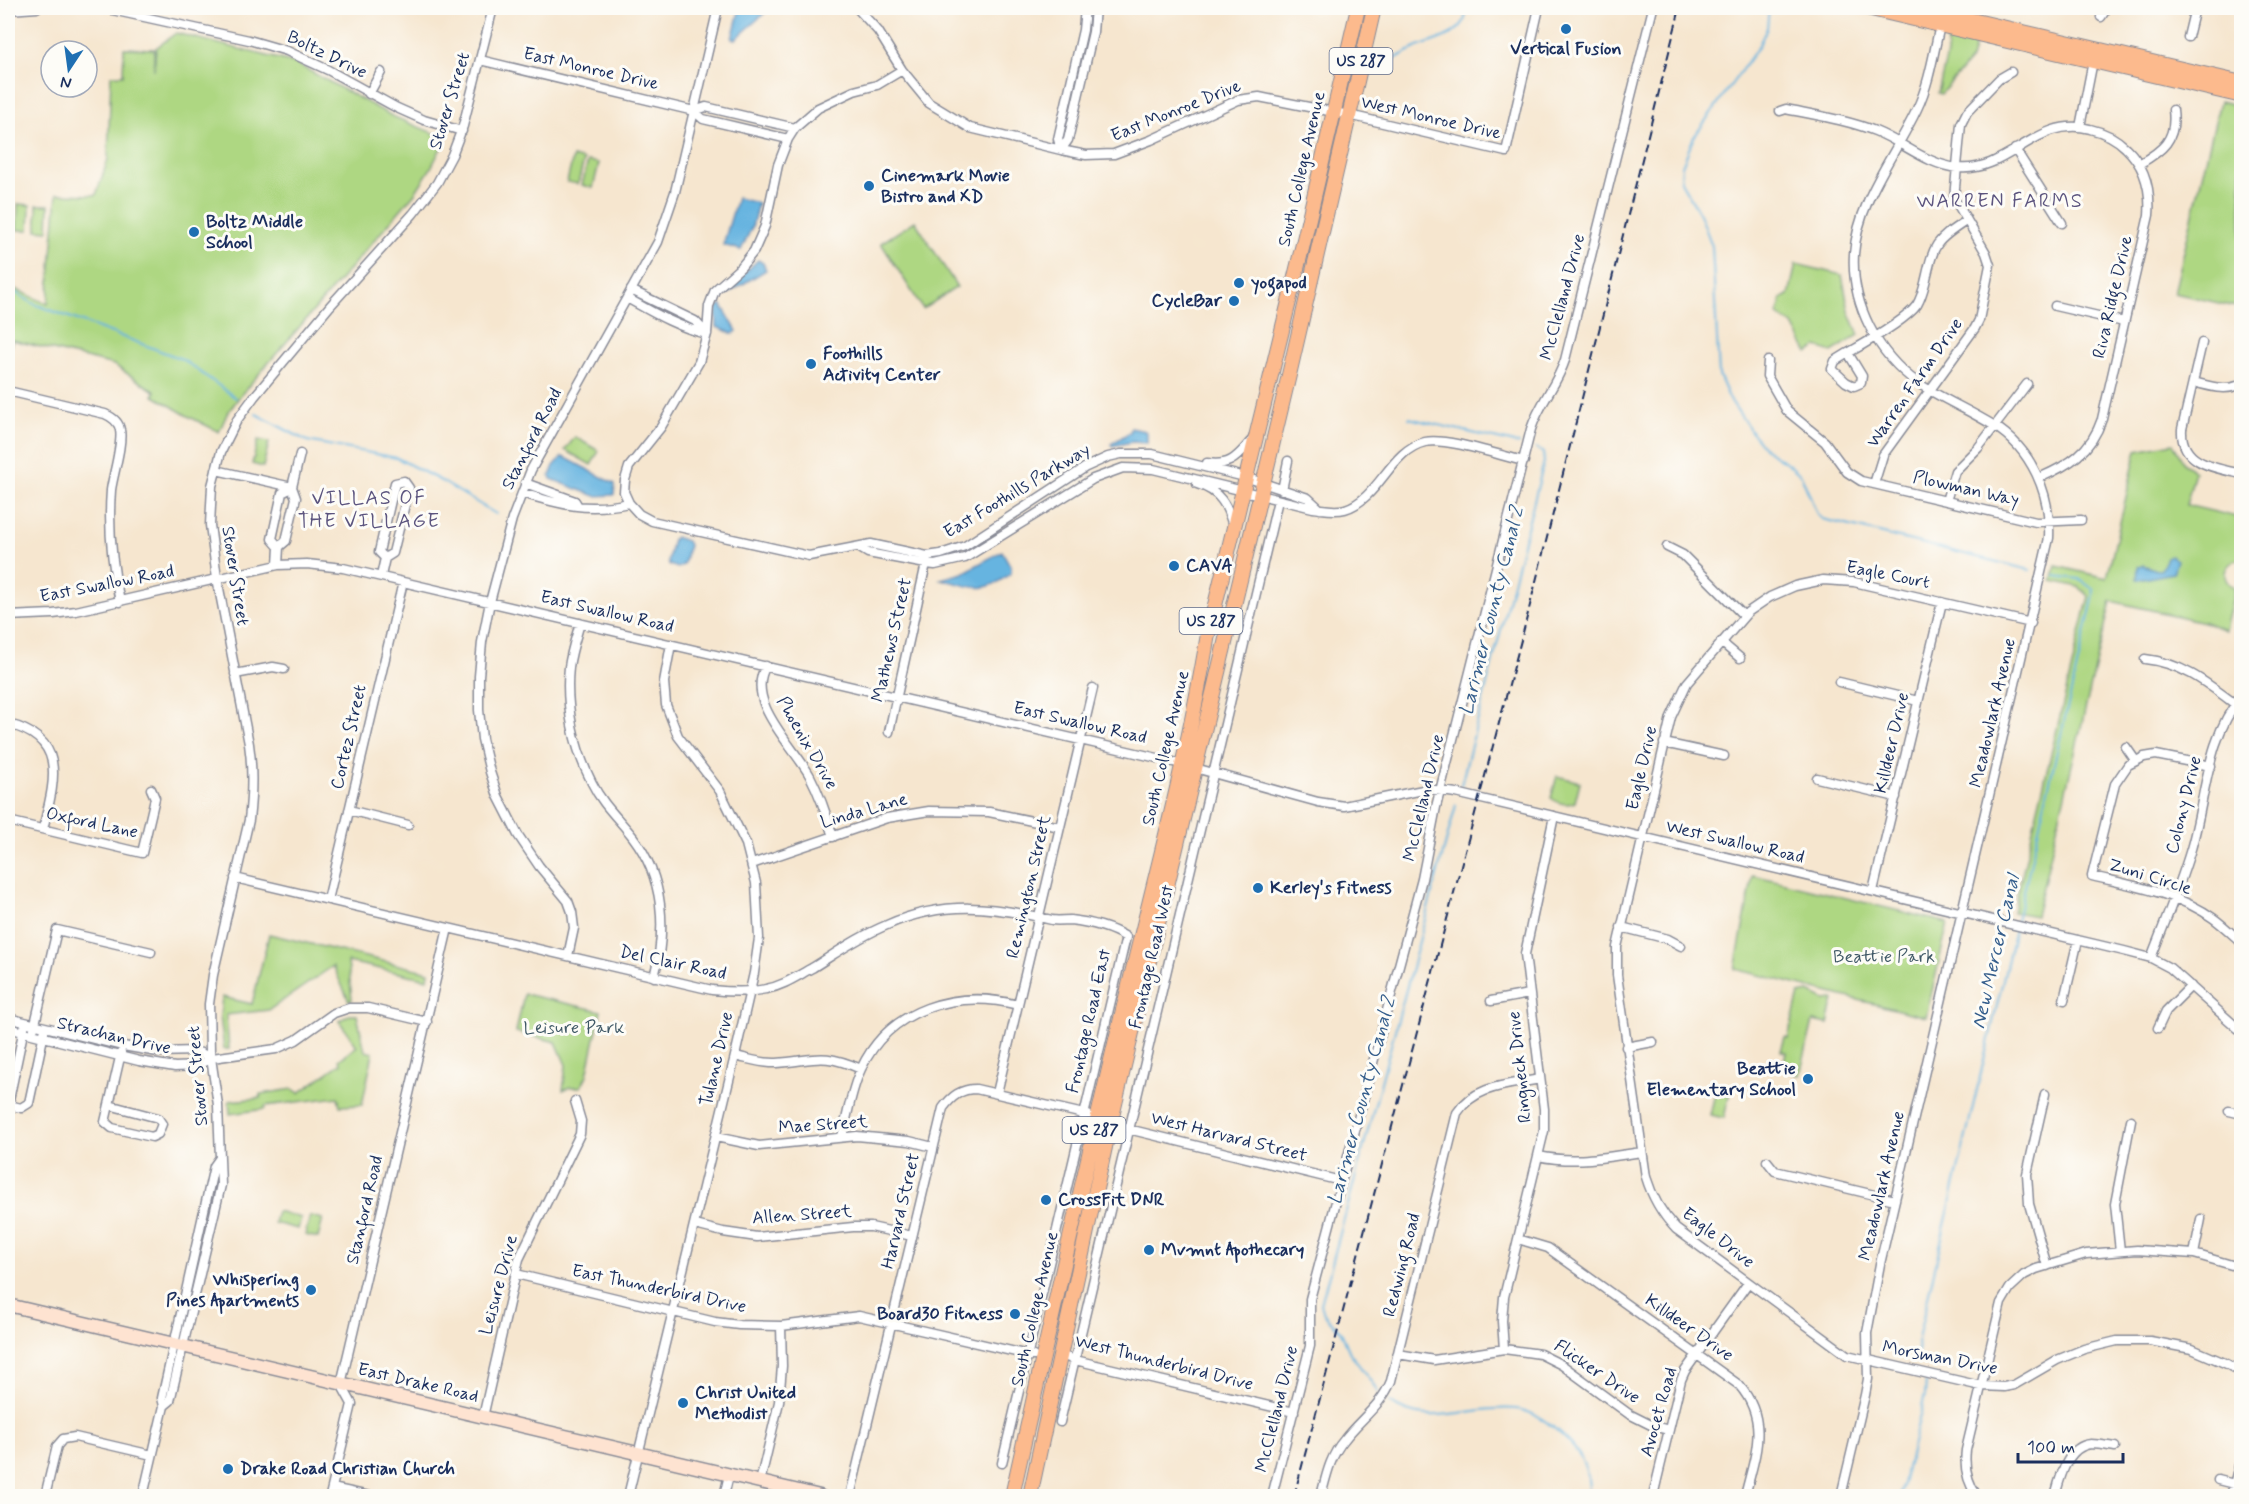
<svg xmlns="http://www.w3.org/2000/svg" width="2249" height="1504" viewBox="0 0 2249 1504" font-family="Mynerve,sans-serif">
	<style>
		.green { fill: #aed782; stroke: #648370; stroke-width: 1.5 }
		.water { fill: #66b4e0; stroke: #40729f; stroke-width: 1.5 }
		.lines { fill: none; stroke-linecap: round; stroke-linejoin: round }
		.stream { stroke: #66b4e0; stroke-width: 2 }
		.minor-casing { stroke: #888a96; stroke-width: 11 }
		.secondary-casing { stroke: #888a96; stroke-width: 15 }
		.primary-casing { stroke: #888a96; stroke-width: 16 }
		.trunk-casing { stroke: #888a96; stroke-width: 16 }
		.minor { stroke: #fff; stroke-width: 8 }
		.secondary { stroke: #fee3d1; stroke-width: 12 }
		.primary { stroke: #fcba8d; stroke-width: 14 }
		.trunk { stroke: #fcba8d; stroke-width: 14 }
		.rail { stroke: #1b2f5e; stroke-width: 2; stroke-dasharray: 9 4.5; stroke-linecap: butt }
		.poi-dot { fill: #1f6fb2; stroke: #fdfcf7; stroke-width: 2 }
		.labels { text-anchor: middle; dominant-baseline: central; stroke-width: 6; stroke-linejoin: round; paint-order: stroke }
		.shield { fill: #fdfcf7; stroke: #5f6c8c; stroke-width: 1.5 }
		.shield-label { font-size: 16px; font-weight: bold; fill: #1b2f5e }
		.poi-label { font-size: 18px; font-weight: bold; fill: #1b2f5e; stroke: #fdfcf7; text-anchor: start }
		.street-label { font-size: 18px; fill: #1b2f5e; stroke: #fdfcf7 }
		.park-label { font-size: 18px; fill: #405967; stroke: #fdfcf7 }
		.neighbourhood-label { font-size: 20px; letter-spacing: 1.5px; fill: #5c557f; stroke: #fdfcf7 }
		.water-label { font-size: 20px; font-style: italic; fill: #355e8c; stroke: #fdfcf7 }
	</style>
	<rect width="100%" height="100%" fill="#fdfcf7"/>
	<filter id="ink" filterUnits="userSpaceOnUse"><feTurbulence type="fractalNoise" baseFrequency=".0167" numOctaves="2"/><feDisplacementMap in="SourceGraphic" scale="12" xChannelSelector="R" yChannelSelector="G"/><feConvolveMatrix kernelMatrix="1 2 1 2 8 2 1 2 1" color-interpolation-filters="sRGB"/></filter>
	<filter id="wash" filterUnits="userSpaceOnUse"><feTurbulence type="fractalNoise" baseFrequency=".008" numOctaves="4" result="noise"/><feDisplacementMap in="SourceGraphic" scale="24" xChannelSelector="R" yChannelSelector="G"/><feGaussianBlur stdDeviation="1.35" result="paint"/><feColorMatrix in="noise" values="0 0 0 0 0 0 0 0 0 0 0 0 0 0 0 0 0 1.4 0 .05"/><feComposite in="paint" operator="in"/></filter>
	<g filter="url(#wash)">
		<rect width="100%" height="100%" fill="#f6e6cf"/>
		<!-- green -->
		<path class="green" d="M176,33L295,63L392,116L443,137L445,140L431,168L415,193L240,396L227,414L219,432L186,415L153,395L156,392L114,365L12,340L8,359V286L48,304L57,194L96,195L108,159L111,75H123L124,48L154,49V70L156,48Z
			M1954,36L1972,40L1975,44L1971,60L1941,94L1938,93L1947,54V42L1949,37Z
			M2220,101L2233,104L2241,103V308L2174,293Z
			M573,157L584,160L578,184L567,182Z
			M588,161L599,163L593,188L582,185Z
			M18,204L30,205L29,230H17Z
			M37,205H49L48,231L37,230Z
			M915,221L957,287L923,309L881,243Z
			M1796,264L1842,275L1849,311L1859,335L1832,352L1817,347L1808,353L1793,325L1778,315L1781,299L1789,295Z
			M575,437L599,451L591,465L565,450Z
			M258,440L269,442L263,467L252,464Z
			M2173,443L2184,464L2195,471L2186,505L2241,518V559C2224,562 2218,579 2235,588L2225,630L2204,622L2111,601L2036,916L2013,912L2089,596L2079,587L2052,581L2056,566L2107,578L2137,450Z
			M1557,776L1580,782L1575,802C1566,806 1559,804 1551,798Z
			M1753,875L1948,923L1926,1017L1735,969Z
			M269,934L429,972L428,979L348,962L352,1000L349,1001L333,966L269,1010L226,1015L229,1049H224L220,1016L222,997L252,1004Z
			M1809,992L1825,1000L1834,999L1828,1024L1813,1021L1800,1075L1782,1070L1786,1052L1781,1051L1785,1037L1788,1038L1799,994Z
			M524,994L601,1011L587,1075L581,1087H570L563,1090L566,1065L556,1042L516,1032Z
			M349,1015H357L365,1051L373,1053L362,1105L340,1106L338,1097L265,1106V1109L230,1114L229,1101L261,1098L260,1094L293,1089L299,1093L341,1063L339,1060L357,1046L339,1021Z
			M1716,1089L1730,1092L1724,1118L1710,1115Z
			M277,1211L301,1218L298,1229L274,1223Z
			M310,1216L323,1219L318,1238L305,1235Z"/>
		<!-- water -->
		<path class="water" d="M740,8H770L736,39H732Z
			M737,198L758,203L752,227L741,250L723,245Z
			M758,260L763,263L766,270L727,294L728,289Z
			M721,304L737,331L733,334L717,327L716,308Z
			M1131,428L1145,431L1147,434V443L1132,442L1112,446L1111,444L1130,432Z
			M562,457L566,458L615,484L614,495L595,496L551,479L550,476L554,466Z
			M675,537L687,541L689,545L684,564L678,568L669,565L668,560L673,539Z
			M1002,551L1011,567V573C983,596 973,587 941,579L963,573Z
			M2171,556L2177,560L2173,573L2137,580L2138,566L2143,565L2157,570H2161L2167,558Z"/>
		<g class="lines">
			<!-- stream -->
			<path class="stream" d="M1769,8L1767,28L1758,47L1694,137L1682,166L1681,182L1700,214L1712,246L1719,375L1729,398L1753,434L1765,449L1787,463L1801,475L1817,514L1822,519L2030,570
				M1381,65C1393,60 1404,54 1415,48C1434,40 1469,35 1466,8
				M8,288L34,304L182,359L236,398
				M256,414L307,441L397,458L443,482L496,514
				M1409,418L1519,444
				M1461,785L1544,462L1543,453L1536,448
				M1919,1362L1918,1339L2094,595L2093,589L2079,579L2055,576
				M1378,1391L1350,1353L1341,1332L1324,1314L1321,1304L1456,805
				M1390,1402C1425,1430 1475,1404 1516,1409C1535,1411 1553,1426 1566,1439C1583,1455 1590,1473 1589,1496
				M1900,1496L1925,1395L1926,1382"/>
		</g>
	</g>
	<g filter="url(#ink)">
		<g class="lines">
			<!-- minor casing -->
			<g class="minor-casing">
				<path id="minor" d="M103,8L249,40L287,51L328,70L397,108L424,120L462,131
					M857,8L878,31L902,70L929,103L970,128L1061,150L1086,155L1114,154L1151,140L1238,100L1259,97L1349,115L1506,152L1539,8
					M8,10L37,8
					M2101,17L2107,8
					M2188,37L2195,8
					M480,60L694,111L703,119L788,139
					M369,94L381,72
					M694,111L706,107L795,128
					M1780,111L1786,109C1815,115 1847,120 1875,131C1903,142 1927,165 1958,168C2009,173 2036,115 2090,129C2103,132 2116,138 2126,148C2145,166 2151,190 2149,215L2102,419C2091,452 2069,465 2039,478
					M2080,127L2093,61
					M2015,149L2062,223
					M1061,150L1068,140L1093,32L1095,8
					M1061,150L1058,139L1083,30L1085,8
					M2139,164C2162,151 2177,140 2173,110
					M631,290L695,321L707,334
					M627,298C652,312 679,328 707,334
					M2055,306L2124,322
					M2202,343L2182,429C2180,464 2215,468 2242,474
					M1848,353C1864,344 1907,319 1917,305C1921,298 1923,291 1925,283C1934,245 1933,242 1966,221
					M1848,353L1862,376L1861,383L1854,386L1846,382L1832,369L1835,361Z
					M1768,361L1767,376L1787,411L1825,442L1847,472L1861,481L2036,522L2081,520
					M2193,382C2210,386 2225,392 2242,384
					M8,391L105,414C112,417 119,422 120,430C123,443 113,475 111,490C108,528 112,565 120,602
					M1207,463C1234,467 1238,454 1255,437
					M216,470L292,487
					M525,483L575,501L578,506
					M1197,484C1220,491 1227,505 1233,526
					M1874,484L1883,455L1975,328L1979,320L1990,265L1986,253L1954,198L1961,124L1967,112L1999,79L2011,72
					M1282,490L1288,461
					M522,493C561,505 588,512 629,503L639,514L652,521L809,556L871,544L927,556L941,554L965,546L1086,467L1108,457L1121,454H1152L1245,477L1308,498L1320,509
					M1946,501L1955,471L1978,448L2027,384
					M629,503L624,492L625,480L629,467L661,427L699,362L707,334L709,306L715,290L741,267L754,251L765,226L778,165L788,139L795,128L818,108L854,91L877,85L902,70
					M279,547L272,539L282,493L292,488
					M858,547L868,553L926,564L935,565L965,558L1093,479L1123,468L1153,469L1313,508C1324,509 1334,512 1345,509C1379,499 1390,450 1425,442C1446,437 1501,456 1524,461
					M1667,547L1683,555L1744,616
					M278,565L279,547L286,541L296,498L292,487L300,454
					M2239,574L2242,576
					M381,576L385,558L393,553L409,488L404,481L395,483L379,552L385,558
					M8,616L53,614L76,611L278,565L307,564L343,568L1166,760L1318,802L1344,806L1428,789L1456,793L2124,951L2151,958L2170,968L2242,1032
					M580,623C576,637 571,652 569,667C565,706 574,748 592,783C602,804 619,819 633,837C664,878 667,929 654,977
					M2031,623L1854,582L1823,580L1795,586L1770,597L1748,612L1687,683L1671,717L1617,947V975L1646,1177C1652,1197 1661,1213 1676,1229L1847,1355L1981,1386L2004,1387L2014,1385L2057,1360L2084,1349L2117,1341H2150L2192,1349L2227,1364L2242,1373
					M1721,642L1740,658
					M2145,659C2182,663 2207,683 2235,704
					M766,666C744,702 794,746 810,776C820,795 827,816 833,837
					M235,674L273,667L284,669
					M1839,682L1918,701
					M8,724C69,739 54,783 43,829
					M889,732L927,559
					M1664,743L1724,756
					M2126,747L2135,760
					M2211,766L2156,755L2144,757L2128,765L2115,784L2092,876C2133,886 2178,893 2213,918C2223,925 2232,934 2242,943
					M1817,778L1896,797
					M349,810L408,825
					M8,821L142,853L155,798L151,789
					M752,864L887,818L929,811L989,812L1060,827
					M235,878L712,990C731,992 748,993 766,989C783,986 797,976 812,968C836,953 860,936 887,925C944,900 993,906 1052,920C1058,921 1063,920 1070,920C1088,922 1110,927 1126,937L1002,1463
					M1873,891L1942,602
					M328,900L403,582
					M1621,927L1668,939L1681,946
					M568,956L574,928L572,912L568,901L539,866L518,835L498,796L490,772L482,739L479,710V676L482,642L490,602L512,519L531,470L658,242L675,192L718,8
					M2151,958C2165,922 2180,886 2191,849C2206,799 2206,737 2242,696
					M2064,1000L2078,940
					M1491,1001L1529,994
					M8,1018L123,1046L158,1052L196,1051L212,1058
					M8,1028L139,1061L175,1067L196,1066L212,1058L276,1049L296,1040L334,1013L349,1008H368L427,1022
					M24,1028L9,1100L13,1106L21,1108L29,1103L44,1033
					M34,1028L57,930L151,952
					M2158,1028L2166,1011L2191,986
					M1626,1047L1653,1042
					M735,1056C749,1059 763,1064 777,1063C817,1060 821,1052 861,1069
					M997,1093L1093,688
					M2045,1094L2027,1174L2029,1204L2047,1266
					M109,1105L158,1118L162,1124L158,1134L152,1137L112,1128L105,1122L121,1053
					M2229,1111L2242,1114
					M1109,1122L1128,1129L1341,1181
					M842,1136C848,1114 851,1090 861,1069C889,1008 957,989 1018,1005
					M716,1137L759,1146L857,1136L909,1141L933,1147
					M1538,1156C1575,1164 1605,1157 1642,1152
					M1767,1161L1775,1171L1895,1200
					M695,1225L723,1232L757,1237L853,1227H871L912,1236
					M1518,1239L1548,1248L1739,1385C1770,1421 1755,1455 1745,1496
					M2120,1251L2115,1204L2131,1120
					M2194,1254L2201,1219
					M516,1274L715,1322L739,1325L781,1326L859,1316L1033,1356
					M1504,1349L1502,1321L1504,1297L1544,1131V1109L1525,954L1554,816
					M1398,1354L1434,1360L1504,1349L1540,1354L1562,1365L1629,1414L1653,1426L1669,1430
					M1060,1355L1075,1360L1294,1412
					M164,1406L162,1398L214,1166L219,1159
					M483,1417L519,1259L580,1134L581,1121L575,1101
					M1060,1422L1278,500
					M2218,1480L2242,1486
					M760,1482L779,1402L782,1366L781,1326
					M332,1488L369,1496
					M45,1496L57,1446L63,1439L75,1437L152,1455
					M143,1496L164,1406L170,1401L221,1185L218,1105L210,1051L209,1004L213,975L249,820C252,794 253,770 249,744L217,578L210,525L212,486L221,452L237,420L254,397L330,306L413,214L437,183L452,155L463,126L493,8
					M330,1496L352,1404L341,1384L448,928
					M628,1496L735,1056L754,973L759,938L756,883L746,844L720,791L678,736L666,705L664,682L671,644
					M724,1496L729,1475
					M850,1496L943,1108C952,1096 961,1089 976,1089L1088,1115
					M1272,1496L1310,1346V1299L1422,879L1436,807L1531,429C1540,402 1557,385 1565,360L1653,8
					M1321,1496C1326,1477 1330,1456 1344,1440C1360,1419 1381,1406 1391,1381L1457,1113C1475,1085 1509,1085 1540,1079
					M1653,1496L1681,1380L1685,1371L1748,1283
					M1841,1496L1865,1395L1868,1379L1867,1333L1880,1264L2049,538C2051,494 2032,449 1993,425C1969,410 1942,399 1918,383C1877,354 1851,304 1854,254C1858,200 1895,156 1917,109C1930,82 1934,50 1941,21
					M1977,1496C1967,1482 1964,1467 1966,1450L2001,1303L2010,1288L2024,1275L2036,1269L2086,1254L2137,1250L2194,1254L2242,1268
					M2055,1496C2060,1478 2067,1446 2091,1444C2099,1444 2108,1446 2115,1447
					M2231,1496L2242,1454"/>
			</g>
			<!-- secondary casing -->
			<g class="secondary-casing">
				<path id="secondary" d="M8,1305L820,1496"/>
			</g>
			<!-- primary casing -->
			<g class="primary-casing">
				<path id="primary" d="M1867,8L2242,96
					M1920,8L2242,83"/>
			</g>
			<!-- trunk casing -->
			<g class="trunk-casing">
				<path id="trunk" d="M1012,1496C1048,1334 1084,1172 1123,1010C1153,885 1187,761 1208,634L1303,244L1358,8
					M1030,1496L1108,1133L1289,375L1374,8"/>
			</g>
			<!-- minor -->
			<use href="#minor" class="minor"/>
			<!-- secondary -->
			<use href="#secondary" class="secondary"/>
			<!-- primary -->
			<use href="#primary" class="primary"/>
			<!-- trunk -->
			<use href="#trunk" class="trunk"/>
			<!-- rail -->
			<path class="rail" d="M1294,1496L1525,625L1680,8"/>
		</g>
	</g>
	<!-- markers -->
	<g class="poi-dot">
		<circle cx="1566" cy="29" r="6"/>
		<circle cx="869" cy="186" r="6"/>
		<circle cx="194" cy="232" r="6"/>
		<circle cx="1239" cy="283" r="6"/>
		<circle cx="1234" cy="301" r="6"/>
		<circle cx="811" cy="364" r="6"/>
		<circle cx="1174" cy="566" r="6"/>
		<circle cx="1258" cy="888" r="6"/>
		<circle cx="1808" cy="1079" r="6"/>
		<circle cx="1046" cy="1200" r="6"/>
		<circle cx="1149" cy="1250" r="6"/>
		<circle cx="311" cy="1290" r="6"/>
		<circle cx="1015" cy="1314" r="6"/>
		<circle cx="683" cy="1403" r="6"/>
		<circle cx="228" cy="1469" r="6"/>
	</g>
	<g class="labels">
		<!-- shield labels -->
		<g class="shield">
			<rect x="1329.5" y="48" width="63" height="26" rx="4.5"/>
			<rect x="1179.5" y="608" width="63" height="26" rx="4.5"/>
			<rect x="1062.5" y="1117" width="63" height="26" rx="4.5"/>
		</g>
		<g class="shield-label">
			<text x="1361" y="61">US 287</text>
			<text x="1211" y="621">US 287</text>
			<text x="1094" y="1130">US 287</text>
		</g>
		<!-- poi labels -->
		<g class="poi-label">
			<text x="1566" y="49" text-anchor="middle">Vertical Fusion</text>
			<text x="881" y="176">Cinemark Movie<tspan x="881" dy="21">Bistro and XD</tspan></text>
			<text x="206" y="222">Boltz Middle<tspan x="206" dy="21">School</tspan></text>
			<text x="1251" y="283">yogapod</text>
			<text x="1222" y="301" text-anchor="end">CycleBar</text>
			<text x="823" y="354">Foothills<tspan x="823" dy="21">Activity Center</tspan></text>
			<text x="1186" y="566">CAVA</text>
			<text x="1270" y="888">Kerley's Fitness</text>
			<text x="1796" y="1069" text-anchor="end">Beattie<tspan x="1796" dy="21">Elementary School</tspan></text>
			<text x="1058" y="1200">CrossFit DNR</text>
			<text x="1161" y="1250">Mvmnt Apothecary</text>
			<text x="299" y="1280" text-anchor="end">Whispering<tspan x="299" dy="21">Pines Apartments</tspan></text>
			<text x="1003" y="1314" text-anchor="end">Board30 Fitness</text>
			<text x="695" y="1393">Christ United<tspan x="695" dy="21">Methodist</tspan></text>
			<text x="240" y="1469">Drake Road Christian Church</text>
		</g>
		<!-- street labels -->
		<g class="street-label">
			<text transform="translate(327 55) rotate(26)">Boltz Drive</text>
			<text transform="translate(591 69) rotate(13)">East Monroe Drive</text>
			<text transform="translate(450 101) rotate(-73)">Stover Street</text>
			<text transform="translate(1176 111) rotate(-22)">East Monroe Drive</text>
			<text transform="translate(1431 118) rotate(13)">West Monroe Drive</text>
			<text transform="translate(1302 169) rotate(-77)">South College Avenue</text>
			<text transform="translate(1563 297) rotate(-75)">McClelland Drive</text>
			<text transform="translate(2113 297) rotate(-77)">Riva Ridge Drive</text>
			<text transform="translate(1915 383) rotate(-55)">Warren Farm Drive</text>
			<text transform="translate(532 439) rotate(-63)">Stanford Road</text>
			<text transform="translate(1966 489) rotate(13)">Plowman Way</text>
			<text transform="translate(1017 491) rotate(-31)">East Foothills Parkway</text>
			<text transform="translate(1888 575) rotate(11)">Eagle Court</text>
			<text transform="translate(235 576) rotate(81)">Stover Street</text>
			<text transform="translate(107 584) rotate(-11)">East Swallow Road</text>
			<text transform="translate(607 612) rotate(13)">East Swallow Road</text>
			<text transform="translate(892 640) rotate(-77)">Mathews Street</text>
			<text transform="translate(1993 713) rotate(-77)">Meadowlark Avenue</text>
			<text transform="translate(1080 723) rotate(13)">East Swallow Road</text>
			<text transform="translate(349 737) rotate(-77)">Cortez Street</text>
			<text transform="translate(807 743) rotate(60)">Phoenix Drive</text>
			<text transform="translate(1892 743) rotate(-77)">Killdeer Drive</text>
			<text transform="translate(1166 748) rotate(-77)">South College Avenue</text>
			<text transform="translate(1642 768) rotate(-77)">Eagle Drive</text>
			<text transform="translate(1424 798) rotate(-77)">McClelland Drive</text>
			<text transform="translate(2184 805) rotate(-76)">Colony Drive</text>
			<text transform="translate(864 811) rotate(-16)">Linda Lane</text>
			<text transform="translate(92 823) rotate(12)">Oxford Lane</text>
			<text transform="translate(1735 842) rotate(13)">West Swallow Road</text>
			<text transform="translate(2150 877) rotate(17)">Zuni Circle</text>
			<text transform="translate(1029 887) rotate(-77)">Remington Street</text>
			<text transform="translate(1152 957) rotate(-77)">Frontage Road West</text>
			<text transform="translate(673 963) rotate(12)">Del Clair Road</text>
			<text transform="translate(1089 1021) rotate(-77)">Frontage Road East</text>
			<text transform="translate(114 1036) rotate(13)">Strachan Drive</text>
			<text transform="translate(717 1059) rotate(-77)">Tulane Drive</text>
			<text transform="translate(1520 1067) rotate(-96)">Ringneck Drive</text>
			<text transform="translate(198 1076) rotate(-95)">Stover Street</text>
			<text transform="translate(823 1125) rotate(-4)">Mae Street</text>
			<text transform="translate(1229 1137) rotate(14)">West Harvard Street</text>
			<text transform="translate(1882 1186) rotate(-77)">Meadowlark Avenue</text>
			<text transform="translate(365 1210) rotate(-77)">Stanford Road</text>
			<text transform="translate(901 1211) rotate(-77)">Harvard Street</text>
			<text transform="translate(802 1215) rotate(-4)">Allen Street</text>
			<text transform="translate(1718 1238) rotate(38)">Eagle Drive</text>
			<text transform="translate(1402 1265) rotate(-76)">Redwing Road</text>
			<text transform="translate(499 1285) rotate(-75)">Leisure Drive</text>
			<text transform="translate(659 1289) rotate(12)">East Thunderbird Drive</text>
			<text transform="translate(1035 1309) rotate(-77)">South College Avenue</text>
			<text transform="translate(1689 1328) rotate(35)">Killdeer Drive</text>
			<text transform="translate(1940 1358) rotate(11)">Morsman Drive</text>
			<text transform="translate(1164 1363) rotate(14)">West Thunderbird Drive</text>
			<text transform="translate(1597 1372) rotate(34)">Flicker Drive</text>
			<text transform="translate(418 1383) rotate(13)">East Drake Road</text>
			<text transform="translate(1277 1409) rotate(-76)">McClelland Drive</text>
			<text transform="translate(1659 1412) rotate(-74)">Avocet Road</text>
		</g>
		<!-- park labels -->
		<g class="park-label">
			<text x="1884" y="957">Beattie Park</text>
			<text x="574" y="1028">Leisure Park</text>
		</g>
		<!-- neighbourhood labels -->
		<g class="neighbourhood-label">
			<text x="2000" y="201">WARREN FARMS</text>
			<text x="369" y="498">VILLAS OF<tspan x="369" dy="23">THE VILLAGE</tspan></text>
		</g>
		<!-- water labels -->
		<g class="water-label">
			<text transform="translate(1492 611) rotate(-76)">Larimer County Canal 2</text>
			<text transform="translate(1996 952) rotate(-77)">New Mercer Canal</text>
			<text transform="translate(1362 1101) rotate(-75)">Larimer County Canal 2</text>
		</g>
	</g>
	<!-- margin -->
	<rect width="2249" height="1504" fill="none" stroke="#fdfcf7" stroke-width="30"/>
	<!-- north arrow -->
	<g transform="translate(69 69) rotate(193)"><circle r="28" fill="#fdfcf7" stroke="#a3aaba" stroke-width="1.5"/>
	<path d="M0-4.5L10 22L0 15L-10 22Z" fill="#1f6fb2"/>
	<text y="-9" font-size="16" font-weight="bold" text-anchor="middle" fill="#1b2f5e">N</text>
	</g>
	<!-- scale -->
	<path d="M2018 1453v9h105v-9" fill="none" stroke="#1b2f5e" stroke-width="3"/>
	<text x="2027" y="1453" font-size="18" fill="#1b2f5e" stroke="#fdfcf7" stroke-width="4.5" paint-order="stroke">100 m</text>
</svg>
